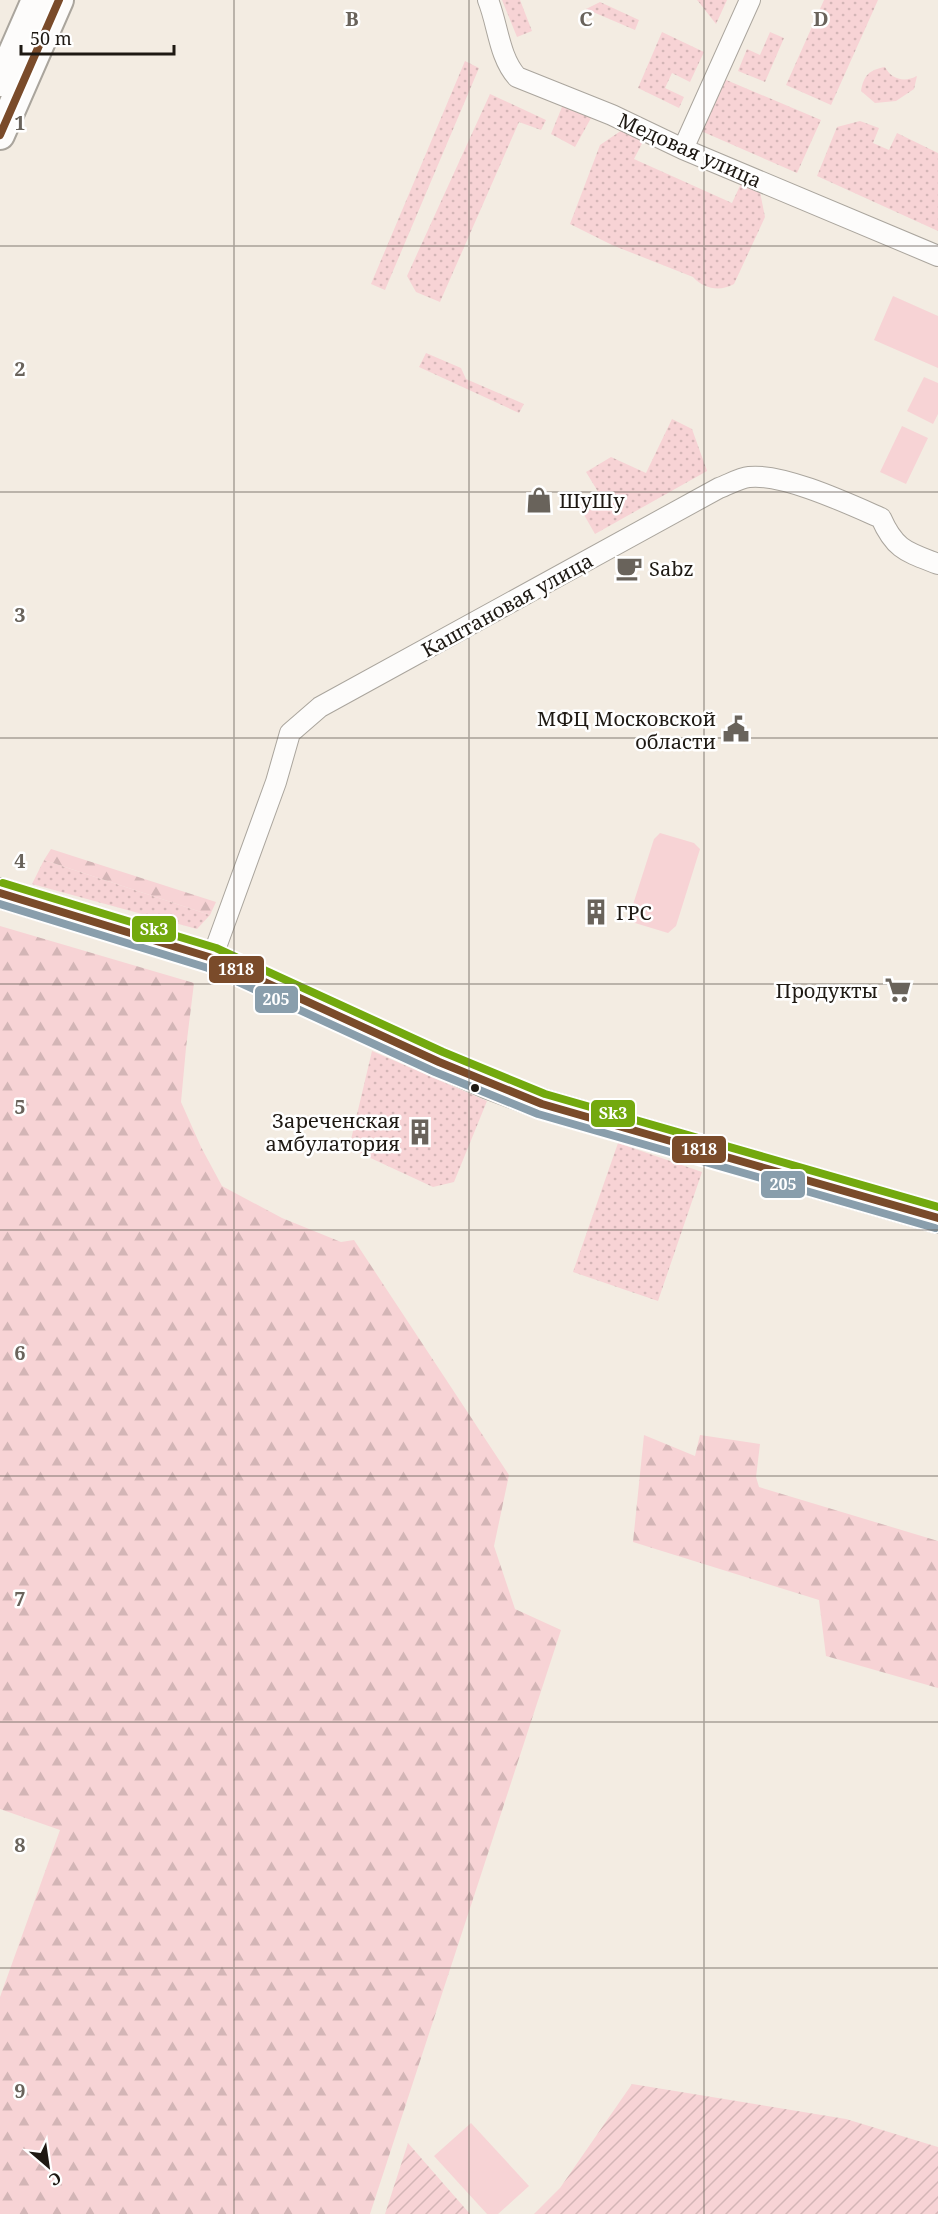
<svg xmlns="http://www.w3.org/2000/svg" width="938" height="2214" viewBox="0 0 938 2214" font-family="'Noto Serif',serif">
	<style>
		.grass { fill: url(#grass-dots) }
		.forest { fill: url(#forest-firs) }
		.garden { fill: url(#garden-furrows) }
		.pitch { fill: #f7d3d5 }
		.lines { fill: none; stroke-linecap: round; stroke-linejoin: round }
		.street-casing { stroke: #aaa59d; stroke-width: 22 }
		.secondary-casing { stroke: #aaa59d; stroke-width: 32 }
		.street { stroke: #fdfcfb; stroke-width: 20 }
		.secondary { stroke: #fdfcfb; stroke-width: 28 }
		.bus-1-casing { stroke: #fff; stroke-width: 12 }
		.bus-2-casing { stroke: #fff; stroke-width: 12 }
		.bus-3-casing { stroke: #fff; stroke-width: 12 }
		.bus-1 { stroke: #7a4b2a; stroke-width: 8 }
		.bus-2 { stroke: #899eac; stroke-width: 8 }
		.bus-3 { stroke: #73a90e; stroke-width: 8 }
		.grid { fill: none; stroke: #69635b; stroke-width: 1.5; stroke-opacity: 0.55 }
		.bus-dot { fill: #1e1913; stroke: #fff; stroke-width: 2 }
		.labels { text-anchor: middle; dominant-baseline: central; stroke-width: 5; stroke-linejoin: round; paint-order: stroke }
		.street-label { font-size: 20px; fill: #1e1913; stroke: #fff }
		.poi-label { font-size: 20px; fill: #1e1913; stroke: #fff; text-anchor: start }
		.grid-label { font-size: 20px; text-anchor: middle; font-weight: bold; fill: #69635b; stroke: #fff; stroke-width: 5; stroke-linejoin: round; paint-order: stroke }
		.line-badge { stroke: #fff; stroke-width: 2 }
		.badge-label { font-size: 16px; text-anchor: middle; font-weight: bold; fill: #fff }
	</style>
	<defs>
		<pattern id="grass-dots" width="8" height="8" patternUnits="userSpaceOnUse" patternTransform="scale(1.5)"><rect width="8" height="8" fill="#f7d3d5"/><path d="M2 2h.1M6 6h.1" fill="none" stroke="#d3b5b6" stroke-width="1.8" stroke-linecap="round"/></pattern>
		<pattern id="forest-firs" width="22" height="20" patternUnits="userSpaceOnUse" patternTransform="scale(1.5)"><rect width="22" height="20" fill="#f7d3d5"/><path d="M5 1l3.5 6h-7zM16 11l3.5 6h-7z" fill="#d3b5b6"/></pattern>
		<pattern id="garden-furrows" width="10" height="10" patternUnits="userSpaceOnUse" patternTransform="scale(1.5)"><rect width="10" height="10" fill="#f7d3d5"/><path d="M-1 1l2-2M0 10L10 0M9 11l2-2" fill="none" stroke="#d3b5b6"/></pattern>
	</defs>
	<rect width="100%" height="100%" fill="#f3ece2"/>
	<!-- grass -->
	<path class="grass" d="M502,0H520L532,31L517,37Z
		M697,0H727L716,24L698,1Z
		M824,0H878L831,105L786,85Z
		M600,2L639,20L635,30L586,9Z
		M662,32L704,52L690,82L672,73L665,88L684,97L679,108L638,88Z
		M770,32L784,38L765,82L738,71L747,49L760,55Z
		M465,61L479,68L385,290L371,284Z
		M885,67C891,79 904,83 917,76L914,89L896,101L875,103L861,91C864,75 869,70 885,67Z
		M724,79L821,120L797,173L701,131Z
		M490,94L546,120L541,130L519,122L440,302L416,292L407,276Z
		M566,97L596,109L575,147L551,134Z
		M860,121L879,128L873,143L889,150L897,133L938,153V231L817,176L837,127Z
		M631,124L648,132L634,159L732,203L745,175L760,192L765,217L734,284C720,292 704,289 693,277L612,245L570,224L600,145Z
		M426,353L461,368L466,379L524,404L519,413L419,367Z
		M672,419L692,429L707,471L595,534L579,506L600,495L586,472L611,457L646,473Z
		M44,860L210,915L197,929L32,884Z
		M372,1051L487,1101L454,1182L433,1187L349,1148Z
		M618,1143L702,1172L658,1301L573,1272Z"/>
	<!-- forest -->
	<path class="forest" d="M51,849L216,902L210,915L44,860Z
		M0,926L194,983L186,1048L181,1102L201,1147L222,1186L282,1218L341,1242L354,1240L509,1475L494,1546L515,1609L561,1630L370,2214H0V1997L60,1830L0,1809Z
		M644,1435L695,1456L700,1435L760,1444L756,1477L759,1487L938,1541V1688L826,1656L819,1600L633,1542Z"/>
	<!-- garden -->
	<path class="garden" d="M632,2084L846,2119L938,2147V2214H534L560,2188Z
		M408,2143L470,2214H385Z"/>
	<!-- pitch -->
	<path class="pitch" d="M893,296L938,316V368L874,340Z
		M924,377L938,383V414L933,424L907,411Z
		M902,426L928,438L906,484L880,472Z
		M660,833L694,843L700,849L676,926L668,933L635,923L629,917L654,839Z
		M471,2123L529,2186L498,2214H487L434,2156Z"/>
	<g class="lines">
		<!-- street casing -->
		<g class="street-casing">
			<path id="street" d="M488,0C498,25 499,57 517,77L612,115L683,149L938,256
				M683,149L750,0
				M212,958L276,782L290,733L320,707L719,488C728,485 739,478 749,477C783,473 849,504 881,518C895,550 907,552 938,564"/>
		</g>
		<!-- secondary casing -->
		<g class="secondary-casing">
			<path id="secondary" d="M0,82L36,0
				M0,135L59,0
				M0,893L212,958L439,1062L489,1084L542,1104L938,1218"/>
		</g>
		<!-- street -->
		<use href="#street" class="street"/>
		<!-- secondary -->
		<use href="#secondary" class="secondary"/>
		<!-- bus-1 casing -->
		<g class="bus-1-casing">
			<path id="bus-1" d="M0,135L59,0
				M0,893L212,958L439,1062L542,1104L938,1218"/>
		</g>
		<!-- bus-2 casing -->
		<g class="bus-2-casing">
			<path id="bus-2" d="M0,904L208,968L435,1072L538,1114L935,1228"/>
		</g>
		<!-- bus-3 casing -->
		<g class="bus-3-casing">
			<path id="bus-3" d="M3,883L216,948L443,1052L545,1094L938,1207"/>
		</g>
		<!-- bus-1 -->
		<use href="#bus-1" class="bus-1"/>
		<!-- bus-2 -->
		<use href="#bus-2" class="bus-2"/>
		<!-- bus-3 -->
		<use href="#bus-3" class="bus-3"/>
	</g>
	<!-- grid -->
	<path class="grid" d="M234,0V2214M469,0V2214M704,0V2214M0,246H938M0,492H938M0,738H938M0,984H938M0,1230H938M0,1476H938M0,1722H938M0,1968H938"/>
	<!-- icons -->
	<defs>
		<g id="shop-bare" transform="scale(2.07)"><path d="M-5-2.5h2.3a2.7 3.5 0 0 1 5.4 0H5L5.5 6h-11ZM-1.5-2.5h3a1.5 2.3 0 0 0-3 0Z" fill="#69635b" stroke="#fff" stroke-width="2.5" paint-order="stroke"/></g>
		<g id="cafe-bare" transform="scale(2.07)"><path d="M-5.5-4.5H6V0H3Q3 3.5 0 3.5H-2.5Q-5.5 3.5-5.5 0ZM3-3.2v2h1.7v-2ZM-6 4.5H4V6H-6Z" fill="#69635b" stroke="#fff" stroke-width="2.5" paint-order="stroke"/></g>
		<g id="civic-bare" transform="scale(2.07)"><path d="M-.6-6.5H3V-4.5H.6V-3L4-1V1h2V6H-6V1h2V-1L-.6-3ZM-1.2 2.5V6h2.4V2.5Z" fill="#69635b" stroke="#fff" stroke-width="2.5" paint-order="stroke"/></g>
		<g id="building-bare" transform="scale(2.07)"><path d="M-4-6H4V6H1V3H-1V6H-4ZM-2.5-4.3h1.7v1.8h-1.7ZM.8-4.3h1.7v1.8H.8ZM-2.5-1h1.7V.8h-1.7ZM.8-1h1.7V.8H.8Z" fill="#69635b" stroke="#fff" stroke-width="2.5" paint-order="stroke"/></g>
		<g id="supermarket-bare" transform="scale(2.07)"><path d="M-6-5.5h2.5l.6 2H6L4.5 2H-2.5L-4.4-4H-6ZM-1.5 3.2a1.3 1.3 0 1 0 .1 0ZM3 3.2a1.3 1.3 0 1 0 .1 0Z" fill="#69635b" stroke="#fff" stroke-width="2.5" paint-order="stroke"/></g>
	</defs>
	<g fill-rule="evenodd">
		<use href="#shop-bare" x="539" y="500"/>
		<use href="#cafe-bare" x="629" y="568"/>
		<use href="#civic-bare" x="736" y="729"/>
		<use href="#building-bare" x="596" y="912"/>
		<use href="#supermarket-bare" x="898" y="990"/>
		<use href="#building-bare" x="420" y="1132"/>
	</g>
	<!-- markers -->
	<circle class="bus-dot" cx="475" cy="1088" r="5"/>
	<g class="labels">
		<!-- street labels -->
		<g class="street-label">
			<text transform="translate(690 150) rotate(24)">Медовая улица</text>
			<text transform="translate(507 605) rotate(-29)">Каштановая улица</text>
		</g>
		<!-- poi labels -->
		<g class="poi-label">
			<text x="559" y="500">ШуШу</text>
			<text x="649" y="568">Sabz</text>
			<text x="716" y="718" text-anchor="end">МФЦ Московской<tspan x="716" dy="23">области</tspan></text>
			<text x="616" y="912">ГРС</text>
			<text x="878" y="990" text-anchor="end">Продукты</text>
			<text x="400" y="1120" text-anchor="end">Зареченская<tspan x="400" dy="23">амбулатория</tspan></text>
		</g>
	</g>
	<g class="grid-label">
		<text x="352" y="26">B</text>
		<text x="586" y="26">C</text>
		<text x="821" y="26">D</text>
		<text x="20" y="130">1</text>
		<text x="20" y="376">2</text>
		<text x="20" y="622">3</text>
		<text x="20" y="868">4</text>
		<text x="20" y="1114">5</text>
		<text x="20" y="1360">6</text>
		<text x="20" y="1606">7</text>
		<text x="20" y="1852">8</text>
		<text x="20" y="2098">9</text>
	</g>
	<g class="line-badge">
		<rect x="131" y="915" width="46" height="28" rx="6" fill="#73a90e"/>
		<rect x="208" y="955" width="57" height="29" rx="6" fill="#7a4b2a"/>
		<rect x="254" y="985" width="45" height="29" rx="6" fill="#899eac"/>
		<rect x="590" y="1099" width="46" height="29" rx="6" fill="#73a90e"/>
		<rect x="671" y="1135" width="56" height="29" rx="6" fill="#7a4b2a"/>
		<rect x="760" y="1170" width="46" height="29" rx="6" fill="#899eac"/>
	</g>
	<g class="badge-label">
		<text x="154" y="935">Sk3</text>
		<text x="236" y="975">1818</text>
		<text x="276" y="1005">205</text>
		<text x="613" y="1119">Sk3</text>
		<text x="699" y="1155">1818</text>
		<text x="783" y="1190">205</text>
	</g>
	<!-- north arrow -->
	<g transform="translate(48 2166) rotate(151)" stroke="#ffffff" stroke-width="4.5" paint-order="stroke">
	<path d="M0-4.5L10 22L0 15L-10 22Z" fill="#1e1913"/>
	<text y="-9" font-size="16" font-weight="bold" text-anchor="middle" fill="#1e1913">С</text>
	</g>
	<!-- scale -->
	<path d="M21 45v9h153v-9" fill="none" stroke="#1e1913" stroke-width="3"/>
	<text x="30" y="45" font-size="18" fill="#1e1913" stroke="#ffffff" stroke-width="4.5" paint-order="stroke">50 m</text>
</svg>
